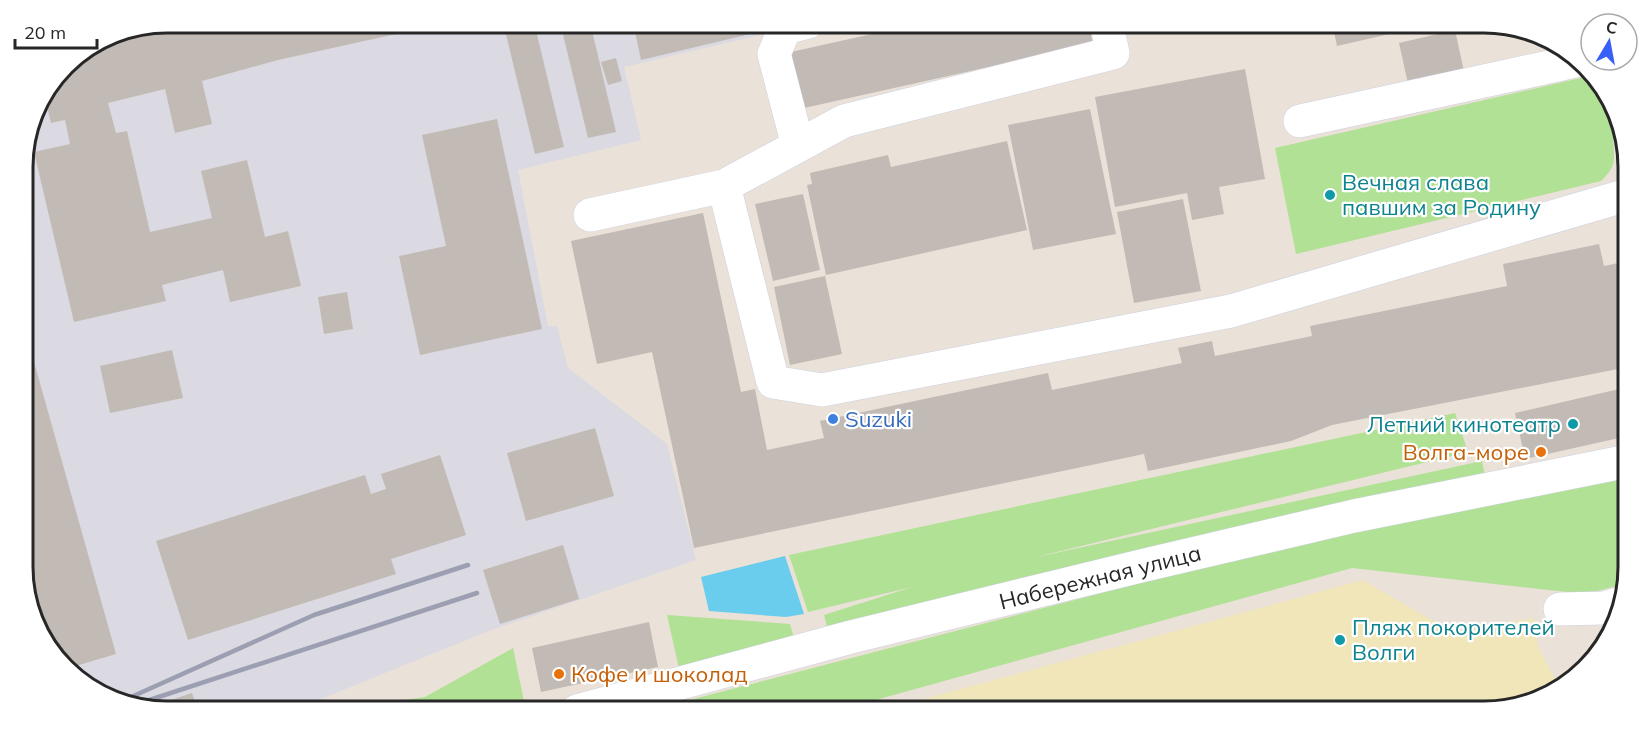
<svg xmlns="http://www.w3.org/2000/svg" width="1651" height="734" viewBox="0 0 1651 734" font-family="Mulish,sans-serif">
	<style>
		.industrial { fill: #dbd9e1 }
		.green { fill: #b0e194 }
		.sand { fill: #f0e6ba }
		.water { fill: #6acded }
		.building { fill: #c2bbb5 }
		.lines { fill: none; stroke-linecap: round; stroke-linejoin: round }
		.minor-casing { stroke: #cdd1e0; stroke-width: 34 }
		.minor { stroke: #fff; stroke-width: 33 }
		.rail { stroke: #9b9fb1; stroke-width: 4.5 }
		.culture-dot { fill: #0f9aa8; stroke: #fff; stroke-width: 2 }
		.shop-dot { fill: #3f7fe0; stroke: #fff; stroke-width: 2 }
		.food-dot { fill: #e8710a; stroke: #fff; stroke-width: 2 }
		.labels { text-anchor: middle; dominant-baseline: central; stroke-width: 4.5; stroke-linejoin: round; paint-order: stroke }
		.culture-label { font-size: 22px; fill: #0d838f; stroke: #fff; text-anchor: start }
		.shop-label { font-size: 22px; fill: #366cbe; stroke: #fff; text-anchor: start }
		.food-label { font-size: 22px; fill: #c56008; stroke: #fff; text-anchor: end }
		.street-label { font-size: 22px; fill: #272727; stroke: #fff }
		.rim { fill: none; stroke: #272727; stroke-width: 3 }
	</style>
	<rect width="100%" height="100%" fill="#eae1d8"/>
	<!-- industrial -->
	<path class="industrial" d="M167,23H769L772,32L624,67L641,140L518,170L548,326H557L568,368L667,444L696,560L494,629L291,711H167L112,701L52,655L24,587L23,157L38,103L71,58Z"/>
	<!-- green -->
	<path class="green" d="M1594,75C1607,85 1615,140 1614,157C1614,168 1608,174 1601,181L1296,254L1275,148Z
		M1455,413L1468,452L1032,558L1482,461L1485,476L827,626L824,615L912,587L808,612L789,555Z
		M1628,474V568L1625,584L1585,594L1352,568L836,711H647L1356,527Z
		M667,615L790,624L794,639L680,673Z
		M513,648L526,711H342L349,708L425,697Z"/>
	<!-- sand -->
	<path class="sand" d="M1363,580L1454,633L1533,618L1538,646L1559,687L1532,697L1422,707L1405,711H880Z"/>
	<!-- water -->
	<path class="water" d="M785,556L804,614L786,617L709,611L701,577Z
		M1532,697L1493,711H1405L1422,707Z"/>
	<!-- building -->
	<path class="building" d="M167,22L446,23L278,60L202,81L212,124L175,133L165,89L108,103L116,133L127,131L150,232L212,218L201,171L247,160L265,237L288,231L301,286L230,302L223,270L162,285L166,301L74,322L34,152L70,144L65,120L51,123L44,94L52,83L64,80L62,71L71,58L112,33Z
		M503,22H534L564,147L535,154Z
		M560,22H590L616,132L588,138Z
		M592,22H607L608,28L594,31Z
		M633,22H765L767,30L641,60Z
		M926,22H1088L1093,44L804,108L791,52Z
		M1332,22H1438V23L1337,46Z
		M1455,30L1465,76L1409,88L1399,43Z
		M616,58L622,81L608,85L601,62Z
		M1245,69L1265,179L1219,187L1224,214L1192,220L1187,193L1115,207L1095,97Z
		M1090,109L1116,234L1033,250L1008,125Z
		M497,119L542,329L420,355L399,256L446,246L422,135Z
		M1007,141L1027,230L826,275L807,185L812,184L810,173L888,155L891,167Z
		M803,194L820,270L773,281L755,204Z
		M1183,199L1201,291L1134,303L1117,212Z
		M703,213L741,392L755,389L767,450L824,438L820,421L1048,373L1052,390L1182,363L1178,348L1212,341L1215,356L1312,336L1310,326L1507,286L1503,264L1599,244L1604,266L1628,261V367L1332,425L1291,441L1148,471L1144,454L694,548L652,352L597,364L571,241Z
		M825,276L842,354L790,365L774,287Z
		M347,292L353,329L324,334L318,297Z
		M24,326L116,654L69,668L52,655L24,587Z
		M172,350L183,398L110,413L100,366Z
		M1628,387V436L1525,459L1515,413Z
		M595,428L614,496L526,521L507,453Z
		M440,455L466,535L391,559L396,574L188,640L156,541L365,475L371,494L386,489L381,474Z
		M563,545L579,599L500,624L483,570Z
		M649,622L658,667L541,692L532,648Z
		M192,693L198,711L167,712L147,708Z"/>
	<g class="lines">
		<!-- minor casing -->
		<g class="minor-casing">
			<path id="minor" d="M1300,121L1576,61
				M798,146L774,54L785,28L808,22
				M724,186L773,382L822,390L1231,311L1627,195
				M590,215L724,186L844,121L1113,53L1106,22
				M1560,609L1604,608L1622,603
				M577,711L851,637L1145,565L1354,516L1628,461"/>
		</g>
		<!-- minor -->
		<use href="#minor" class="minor"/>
		<!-- rail -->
		<path class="rail" d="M120,702L314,615L468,565
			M134,705L477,593"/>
	</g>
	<!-- markers -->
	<g class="culture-dot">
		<circle cx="1330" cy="195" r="6"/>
		<circle cx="1573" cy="424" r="6"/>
		<circle cx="1340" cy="640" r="6"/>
	</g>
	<circle class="shop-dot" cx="833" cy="419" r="6"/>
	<g class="food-dot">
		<circle cx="1541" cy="452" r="6"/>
		<circle cx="559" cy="674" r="6"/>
	</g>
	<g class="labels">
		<!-- culture labels -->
		<g class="culture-label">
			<text x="1342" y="182">Вечная слава<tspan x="1342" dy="25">павшим за Родину</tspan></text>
			<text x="1561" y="424" text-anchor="end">Летний кинотеатр</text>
			<text x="1352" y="627">Пляж покорителей<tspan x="1352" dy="25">Волги</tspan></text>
		</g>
		<!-- shop labels -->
		<g class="shop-label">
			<text x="845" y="419">Suzuki</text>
		</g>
		<!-- food labels -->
		<g class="food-label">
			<text x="1529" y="452">Волга-море</text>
			<text x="571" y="674" text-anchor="start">Кофе и шоколад</text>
		</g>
		<!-- street labels -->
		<g class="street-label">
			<text transform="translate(1100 577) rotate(-14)">Набережная улица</text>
		</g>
	</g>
	<!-- crop -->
	<path d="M0 0H1651V734H0ZM167 33H1484A134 134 0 0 1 1618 167V567A134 134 0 0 1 1484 701H167A134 134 0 0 1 33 567V167A134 134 0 0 1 167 33Z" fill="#fff" fill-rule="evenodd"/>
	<path class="rim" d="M167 33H1484A134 134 0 0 1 1618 167V567A134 134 0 0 1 1484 701H167A134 134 0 0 1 33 567V167A134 134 0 0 1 167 33Z"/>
	<!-- north arrow -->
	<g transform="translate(1609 42) rotate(10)"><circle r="28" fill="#ffffff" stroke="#a9a9a9" stroke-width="1.5"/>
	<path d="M0-4.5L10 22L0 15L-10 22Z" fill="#3760f8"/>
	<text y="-9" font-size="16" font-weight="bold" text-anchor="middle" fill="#272727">С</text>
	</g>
	<!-- scale -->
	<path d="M15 39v9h82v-9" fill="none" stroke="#272727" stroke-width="3"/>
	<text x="24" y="39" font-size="18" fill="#272727" stroke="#ffffff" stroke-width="4.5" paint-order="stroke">20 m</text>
</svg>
